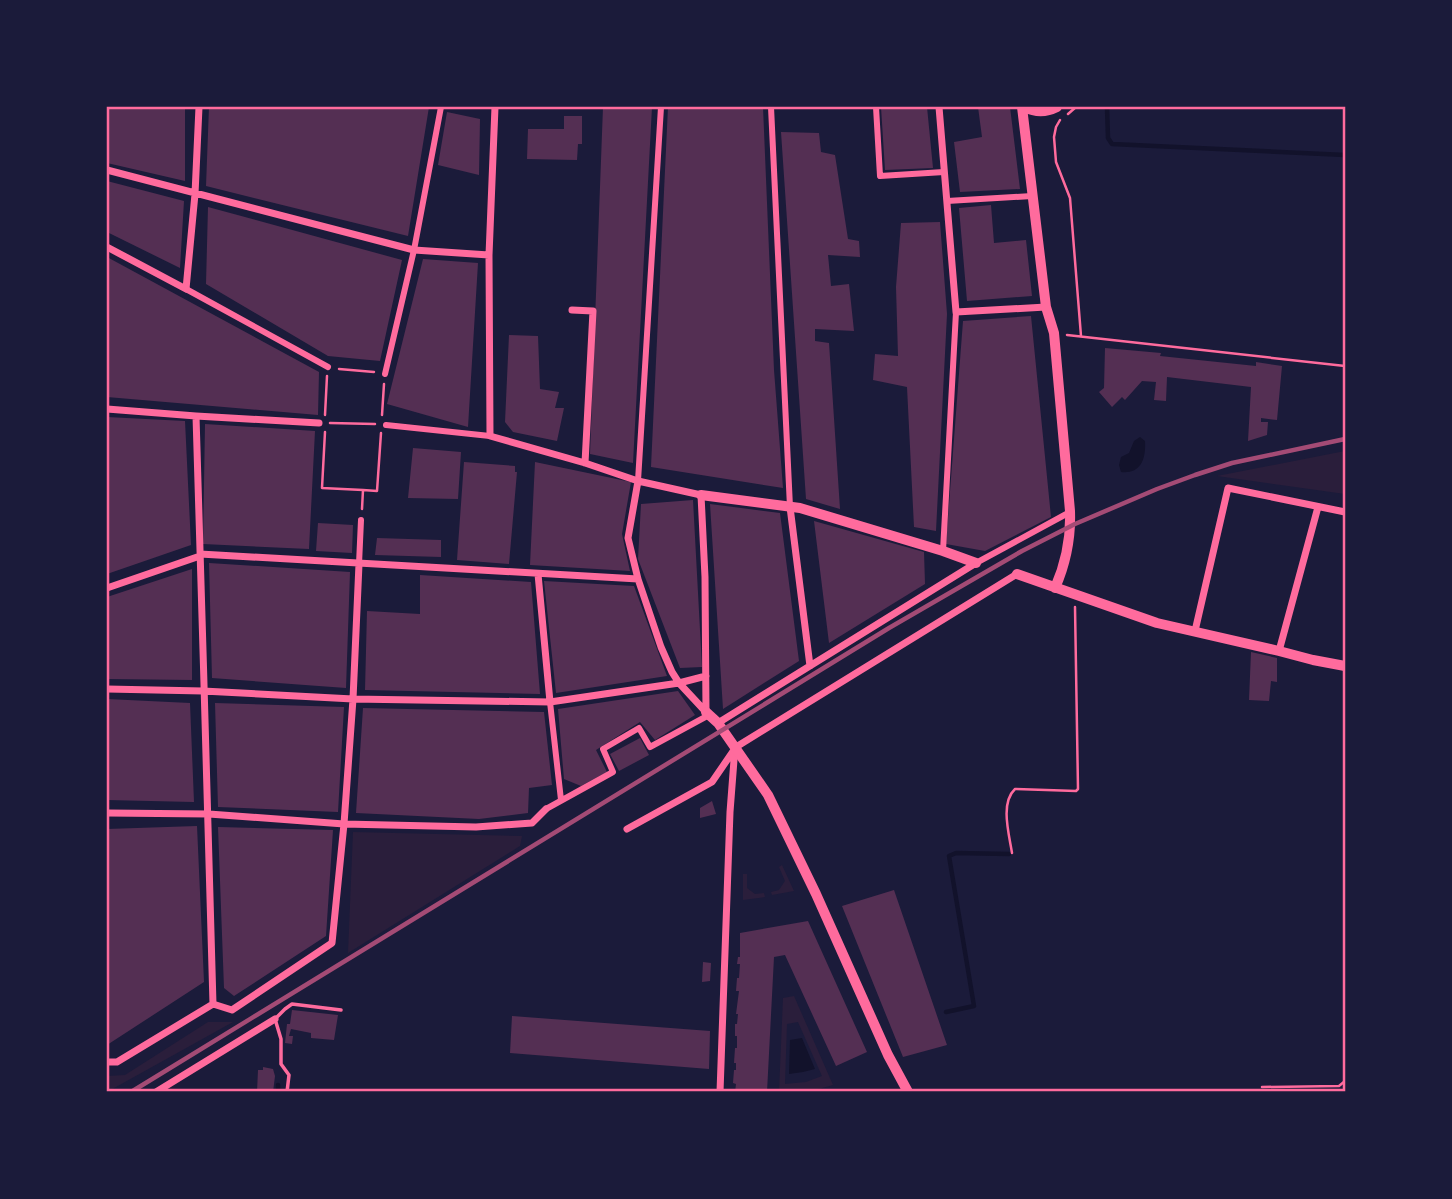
<svg xmlns="http://www.w3.org/2000/svg" width="1452" height="1199" viewBox="0 0 1452 1199" font-family="'Space Grotesk',sans-serif">
	<style>
		.green { fill: #2a1e3b; fill-rule: evenodd }
		.water { fill: #12122b }
		.lines { fill: none; stroke-linecap: round; stroke-linejoin: round }
		.stream { stroke: #12122b; stroke-width: 4.5 }
		.building { fill: #542f53 }
		.path { stroke: #ff6b9d; stroke-width: 2.5 }
		.service { stroke: #ff6b9d; stroke-width: 3.5 }
		.pedestrian { stroke: #ff6b9d; stroke-width: 6 }
		.minor { stroke: #ff6b9d; stroke-width: 7 }
		.tertiary { stroke: #ff6b9d; stroke-width: 10 }
		.rail { stroke: #a44b75; stroke-width: 4.5 }
		.neatline { fill: none; stroke: #ff6b9d; stroke-width: 2.5 }
	</style>
	<rect width="100%" height="100%" fill="#1b1b3a"/>
	<!-- green -->
	<path class="green" d="M1345,451V494L1217,476Z
		M353,832L522,836L520,846L348,953Z
		M782,865L794,891L772,895L771,892L779,890L785,881L779,867Z
		M743,874H747V888L755,894L764,893L765,897L743,900Z
		M794,996L833,1085L808,1092H779L783,998ZM798,1022L822,1076L806,1082L785,1084L787,1024Z
		M208,1022H233L107,1092V1076L125,1075Z"/>
	<!-- water -->
	<path class="water" d="M1140,437L1145,441C1146,459 1141,474 1121,472L1119,465L1121,457L1129,453L1134,441Z
		M802,1038L815,1069L803,1072L789,1074L790,1040Z"/>
	<g class="lines">
		<!-- stream -->
		<path class="stream" d="M1107,107L1108,138L1112,144L1345,155
			M946,1012L974,1006L949,856L956,853L1009,854
			M278,1092V1085"/>
	</g>
	<!-- building -->
	<path class="building" d="M107,107H185V181L107,163Z
		M209,107H429L408,236L206,186Z
		M603,107H652L633,463L590,454Z
		M668,107H763L774,370L783,488L651,467Z
		M881,107H927L933,168L885,170Z
		M978,107H1010L1020,189L960,192L954,142L982,137Z
		M447,112L480,119L479,175L438,165Z
		M564,116H582V144H578L577,160L527,159L528,129H564Z
		M781,132L819,133L821,152L835,155L848,239L859,241L860,257L828,255L831,286L849,284L854,331L815,329V341L829,343L840,509L806,499Z
		M107,181L184,201L180,268L107,232Z
		M991,205L994,243L1026,240L1032,296L967,301L959,208Z
		M208,207L402,260L380,361L328,356L206,284Z
		M940,222L947,314L936,531L914,527L907,387L873,380L875,354L898,356L896,287L901,223Z
		M107,257L319,372L318,415L107,397Z
		M423,259L478,263L468,427L387,404Z
		M1031,316L1051,517L985,551L946,544L963,321Z
		M509,335L538,336L540,389L559,392L555,408H564L557,441L513,432L505,422Z
		M1105,348L1161,353L1160,356L1256,366V362L1282,366L1277,420L1261,418V422H1268L1267,435L1248,441L1251,387L1167,377L1166,401L1154,400L1156,382L1142,381L1125,400L1122,397L1112,407L1099,392L1104,388Z
		M107,417L185,421L191,545L107,574Z
		M205,424L315,431L309,549L203,544Z
		M413,448L461,452L458,499L408,498Z
		M464,462L515,466V472H517L509,564L457,560Z
		M535,462L631,482L622,534L630,571L530,565Z
		M693,500L702,667L680,668L638,559L641,504Z
		M710,504L780,513L799,661L723,709Z
		M814,521L924,552L925,584L829,643Z
		M318,523L353,525L352,553L316,551Z
		M377,538L441,540V557L375,555Z
		M209,563L350,572L346,688L212,678Z
		M192,569V680L107,679V597Z
		M420,575L531,582L540,694L365,690L367,611L420,614Z
		M544,581L634,586L667,676L556,693Z
		M1251,652L1277,658V682L1271,681L1269,701L1249,700Z
		M678,691L695,715L655,740L640,722L596,750L607,772L581,786L564,779L558,709Z
		M107,699L190,703L194,802L107,800Z
		M215,703L344,707L338,812L218,807Z
		M363,708L544,712L552,785L529,788L528,813L479,819L356,813Z
		M640,738L649,755L619,771L610,754Z
		M712,801L716,814L700,818V808Z
		M197,826L204,982L107,1045V829Z
		M218,827L333,830L326,936L234,996L224,988Z
		M894,890L947,1045L903,1057L842,906Z
		M808,921L867,1052L836,1066L785,955L774,957L767,1092H735L736,1084L733,1083L734,1070H736V1063H734L735,1048H737V1036H735V1024H737L738,1014H736L739,991H736L737,978H739L740,964H737L738,957H740V933Z
		M703,962L711,963L710,981L702,982Z
		M292,1010L338,1015L334,1040L311,1038V1033L291,1029L289,1036H293L292,1044L285,1043L287,1024H290Z
		M512,1016L710,1031L709,1069L510,1053Z
		M263,1067L273,1069L275,1076L273,1092H257L258,1070H263Z"/>
	<g class="lines">
		<!-- path -->
		<path class="path" d="M1068,114L1076,107
			M1060,120L1056,127L1054,137L1056,162L1070,198L1081,336
			M1067,335L1345,366
			M339,369L374,372
			M325,415L327,376
			M382,415L384,384
			M330,423L375,424
			M325,432L322,488L363,490L362,509
			M363,490L377,491L381,433
			M1012,853C1009,834 1000,803 1015,789L1076,791L1078,789L1075,607
			M1262,1087L1339,1086L1345,1081"/>
		<!-- service -->
		<path class="service" d="M287,1092L289,1075L281,1064V1039L275,1019L285,1009L292,1004L341,1010"/>
		<!-- pedestrian -->
		<path class="pedestrian" d="M771,107L790,507
			M876,107L880,176L944,172
			M947,201L1032,196
			M186,289L328,367
			M385,374L414,250L441,107
			M386,425L490,436
			M638,481L661,107
			M943,551L956,312
			M976,563L1070,512
			M359,564L361,520
			M550,702L561,800
			M546,809L613,772L603,749L639,728L650,747L709,715"/>
		<!-- minor -->
		<path class="minor" d="M495,107L489,255L490,436L585,463L638,481L701,495L705,577L706,712
			M939,107L956,312L1046,307
			M107,170L414,250L489,255
			M107,247L186,289L195,194L199,107
			M572,310L593,311L585,463
			M107,409L196,416L319,423
			M196,416C201,612 209,808 213,1004
			M638,481L628,538L638,579L661,647L672,672L679,683L706,676
			M790,507L810,666
			M538,574L550,702
			M107,588L200,556V554L638,579
			M1195,631L1228,488L1345,512
			M1279,651L1318,507
			M107,689L203,691L353,699L550,702L679,683L706,712
			M718,723L976,563
			M107,813L209,814L344,824L476,827L532,823L546,809
			M627,829L712,782L736,747L1017,574
			M107,1062H117L213,1004L232,1010L332,943L344,824L353,699L359,564
			M156,1092L275,1019
			M720,1092L730,812L735,747"/>
		<!-- tertiary -->
		<path class="tertiary" d="M1022,107L1046,307L1054,333L1070,511C1071,538 1066,563 1055,588
			M1025,107C1036,113 1047,112 1057,107
			M701,495L800,508L943,551L976,563
			M1017,574L1157,623L1279,651L1313,660L1345,666
			M706,712L718,723L768,795L816,894L888,1055L908,1092"/>
		<!-- rail -->
		<path class="rail" d="M131,1092L889,628L1022,551L1075,524L1157,489L1195,475L1232,463L1345,439"/>
	</g>
	<!-- border -->
	<rect width="1452" height="1199" fill="none" stroke="#1b1b3a" stroke-width="217"/>
	<rect x="108" y="108" width="1236" height="982" class="neatline"/>
</svg>
